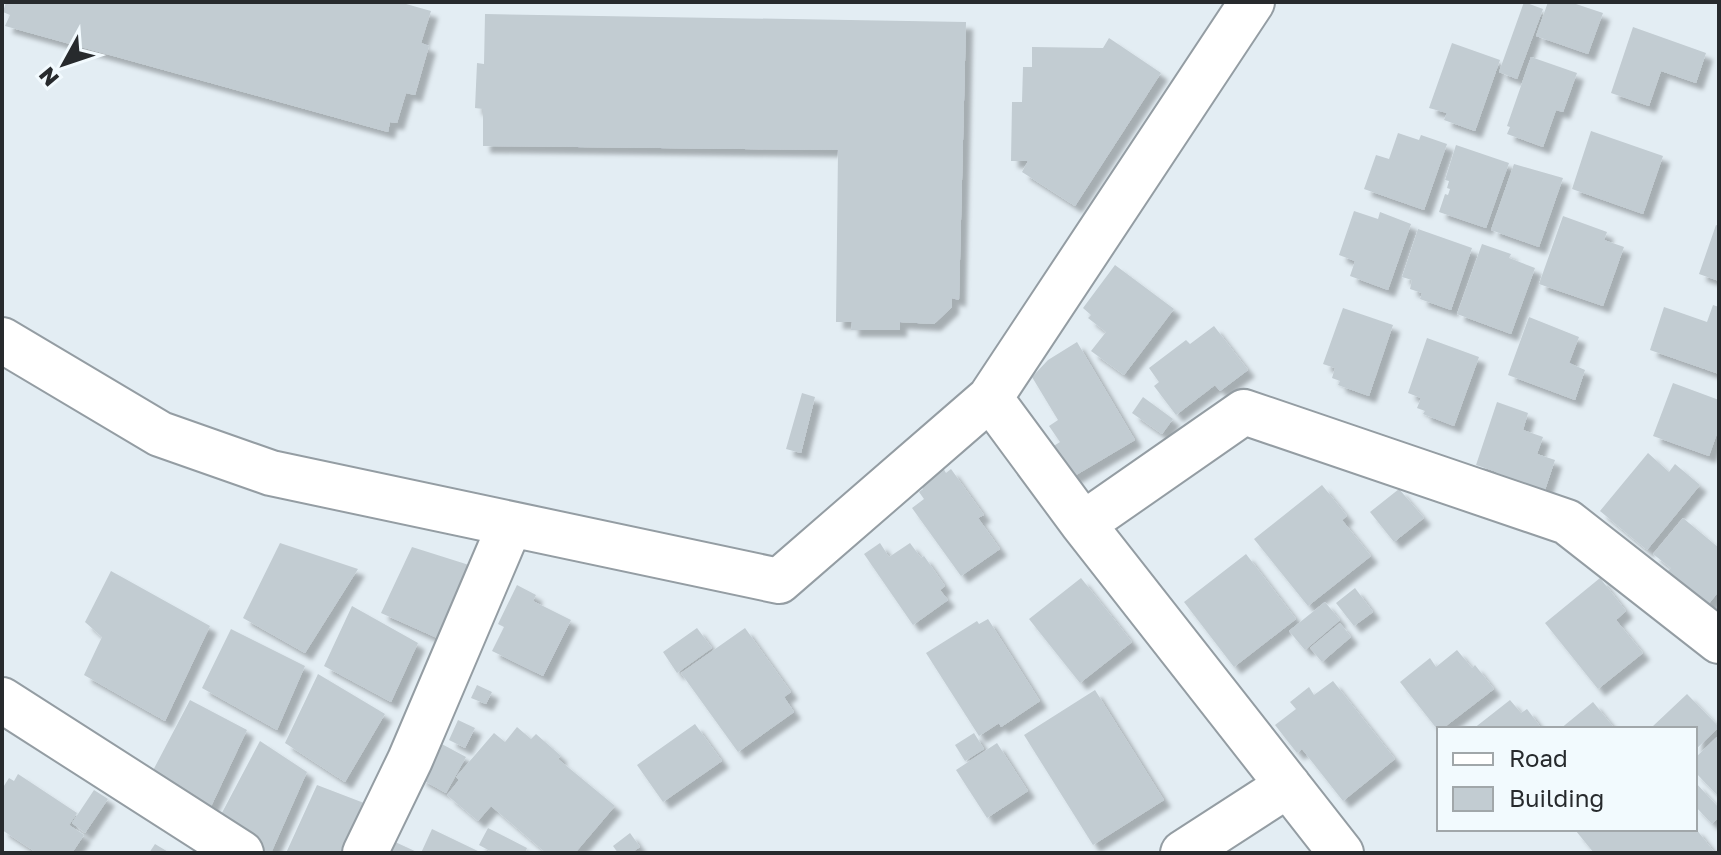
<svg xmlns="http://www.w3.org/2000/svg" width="1721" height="855" viewBox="0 0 1721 855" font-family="'Golos Text',sans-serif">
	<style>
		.building { fill: #c2ccd2; filter: url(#shadow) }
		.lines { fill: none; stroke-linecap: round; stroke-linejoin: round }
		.minor-casing { stroke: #949da3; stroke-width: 48 }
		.minor { stroke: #fff; stroke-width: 44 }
	</style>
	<defs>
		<filter id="shadow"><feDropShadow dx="7" dy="7" stdDeviation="2" flood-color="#0004"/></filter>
	</defs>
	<rect width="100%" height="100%" fill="#e3edf3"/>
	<!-- building -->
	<path class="building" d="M6,2H399L431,11L421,43L429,46L415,95L406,93L397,123L390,122L388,132L5,26L10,15L3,12Z
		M1524,2L1543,9L1517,79L1499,72Z
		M1548,2H1570L1603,13L1588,54L1536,36Z
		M485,14L966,22L959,300L952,298V307L934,324L900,322V330H851L852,322H836L838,150L483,146V109L475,108L477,63L484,64Z
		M1633,27L1706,53L1696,83L1661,71L1649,106L1611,93Z
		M1109,38L1161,73L1075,206L1022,172L1028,161H1011L1012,102H1022L1023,67H1032V47L1103,48Z
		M1452,43L1500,60L1475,131L1444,120L1447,113L1429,108Z
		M1531,57L1577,73L1563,112L1556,110L1543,147L1507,134L1510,127L1507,126Z
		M1591,131L1663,156L1643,214L1572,189Z
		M1398,133L1419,140L1421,135L1447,144L1424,210L1364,189L1376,155L1389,159Z
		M1456,145L1509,163L1486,228L1439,212L1445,194L1448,195L1450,189L1447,188L1449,181L1445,180Z
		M1514,164L1563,178L1539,247L1491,230Z
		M1354,211L1378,219L1380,212L1411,224L1388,290L1350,276L1355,261L1339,255Z
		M1563,216L1607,232L1604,240L1624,247L1603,306L1539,284Z
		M1716,225L1719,226V281L1699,274Z
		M1418,229L1472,248L1451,310L1420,299L1422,293L1410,289L1412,280L1402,277Z
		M1482,244L1511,254L1509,258L1535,268L1511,334L1457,314Z
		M1115,265L1174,309L1124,375L1091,351L1106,332L1088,318L1091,315L1083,308Z
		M1713,305L1719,307V374L1650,350L1664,307L1707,322Z
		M1343,308L1393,325L1369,396L1338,385L1340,381L1332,378L1335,368L1323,364Z
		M1529,317L1579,337L1569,363L1585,370L1575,400L1508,375Z
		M1214,326L1248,370L1220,391L1215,385L1176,415L1154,386L1159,382L1149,368L1186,340L1190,344Z
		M1427,338L1479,357L1454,426L1423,414L1425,411L1417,408L1421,398L1408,393Z
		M1077,342L1135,440L1071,478L1052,447L1060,442L1049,426L1058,420L1032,377L1048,360Z
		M1673,383L1719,400V428L1709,456L1653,436Z
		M802,393L815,397L801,453L786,449Z
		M1143,397L1173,419L1162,434L1132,413Z
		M1497,402L1528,413L1523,430L1543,437L1537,454L1555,460L1545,490L1518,480L1517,486L1495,478L1497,472L1476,465Z
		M1648,453L1669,472L1675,464L1700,485L1647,550L1600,511Z
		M942,466L946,473L951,469L984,515L978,518L1000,549L961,576L912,508L924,499L919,492L923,489L919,483Z
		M1322,485L1347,516L1342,520L1371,556L1308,606L1254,539Z
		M1399,489L1424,518L1394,542L1370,512Z
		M1683,518L1719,548V591L1707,606L1667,572L1671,568L1653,554Z
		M280,543L358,569L305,653L243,618Z
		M880,543L889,557L910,543L921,558L924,556L945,586L940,590L948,600L913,625L864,554Z
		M412,547L488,571L455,646L381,613Z
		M1246,554L1296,619L1234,667L1184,602Z
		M111,571L210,626L165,721L84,675L102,637L85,622Z
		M1081,578L1132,642L1080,683L1029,619Z
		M1600,578L1626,611L1616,620L1643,653L1598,689L1545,623Z
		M517,585L536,595L533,601L571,620L543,676L492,651L504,627L498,624Z
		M1355,588L1373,612L1354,626L1336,603Z
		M1325,602L1340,620L1305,650L1289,631Z
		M352,606L418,643L391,702L324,666Z
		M988,619L1040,701L1001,727L999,723L979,736L926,653L977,621L979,624Z
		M1340,623L1351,637L1322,662L1310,648Z
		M697,628L712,648L677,673L663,652Z
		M745,628L791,692L784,697L794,712L738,752L681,673Z
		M231,629L305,666L277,730L202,688Z
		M1457,650L1472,668L1475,665L1494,689L1442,729H1437L1400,682L1430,658L1436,667Z
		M318,674L385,714L345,782L285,743Z
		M1333,681L1395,759L1343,801L1302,749L1297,753L1275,725L1296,709L1290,702L1309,687L1314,695Z
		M477,685L492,692L486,704L471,698Z
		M1095,690L1164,800L1093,845L1024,735Z
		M1687,694L1719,727L1695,750V729L1652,727Z
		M190,700L247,730L207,815L148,780Z
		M1510,700L1521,713L1527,709L1542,729H1473Z
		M1593,702L1615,729H1560Z
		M458,720L475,728L465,748L449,740Z
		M695,724L722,761L663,802L637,765Z
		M517,727L531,739L536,734L561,756L558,759L615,806L575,853H546L491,806L478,821L447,795L459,780L456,777L494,733L505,742Z
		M974,733L984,749L965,761L955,745Z
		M1719,735V797L1695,772V758Z
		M260,741L307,772L271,853H263L216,824Z
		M438,742L466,757L446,793L419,778Z
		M997,743L1028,791L987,818L956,770Z
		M18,774L77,813L69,825L84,835L72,853H37L2,830V789L9,778L14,781Z
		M1695,782L1719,808V817L1712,824L1695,806Z
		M317,785L377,808L355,853H286Z
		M94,790L108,799L85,833L72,823Z
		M488,828L527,848L525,853H494L479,845Z
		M432,829L482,853H421Z
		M1578,829H1696L1715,853H1594L1576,831Z
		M630,833L640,847L631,853H618L613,846Z
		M393,841L419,853H387Z
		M155,844L170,853H149Z"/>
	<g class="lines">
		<!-- minor casing -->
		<g class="minor-casing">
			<path id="minor" d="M2,340L160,434L271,473L779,581L990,398L1252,2
				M990,398L1083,524L1341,853
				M1083,524L1244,412L1567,522L1719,641
				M2,700L241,853
				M365,853L410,760L510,525
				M1183,853L1288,785"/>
		</g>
		<!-- minor -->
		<use href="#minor" class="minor"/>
	</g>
	<!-- border -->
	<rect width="1721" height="855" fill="none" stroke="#272a2d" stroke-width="8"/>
	<!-- legend -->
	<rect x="1437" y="727" width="260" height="104" fill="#f2fafe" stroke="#a1a7aa" stroke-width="2"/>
	<rect x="1453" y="753" width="40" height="12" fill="#ffffff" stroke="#a1a7aa" stroke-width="2"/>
	<text x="1509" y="767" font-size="24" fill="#272a2d">Road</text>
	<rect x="1453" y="787" width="40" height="24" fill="#c2ccd2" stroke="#a1a7aa" stroke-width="2"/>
	<text x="1509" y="807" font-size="24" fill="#272a2d">Building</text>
	<!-- north arrow -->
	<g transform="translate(64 64) rotate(230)" stroke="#f2fafe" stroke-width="6" paint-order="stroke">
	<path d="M0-6L14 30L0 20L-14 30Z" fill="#272a2d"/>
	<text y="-12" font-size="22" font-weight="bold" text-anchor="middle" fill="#272a2d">N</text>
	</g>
</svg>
